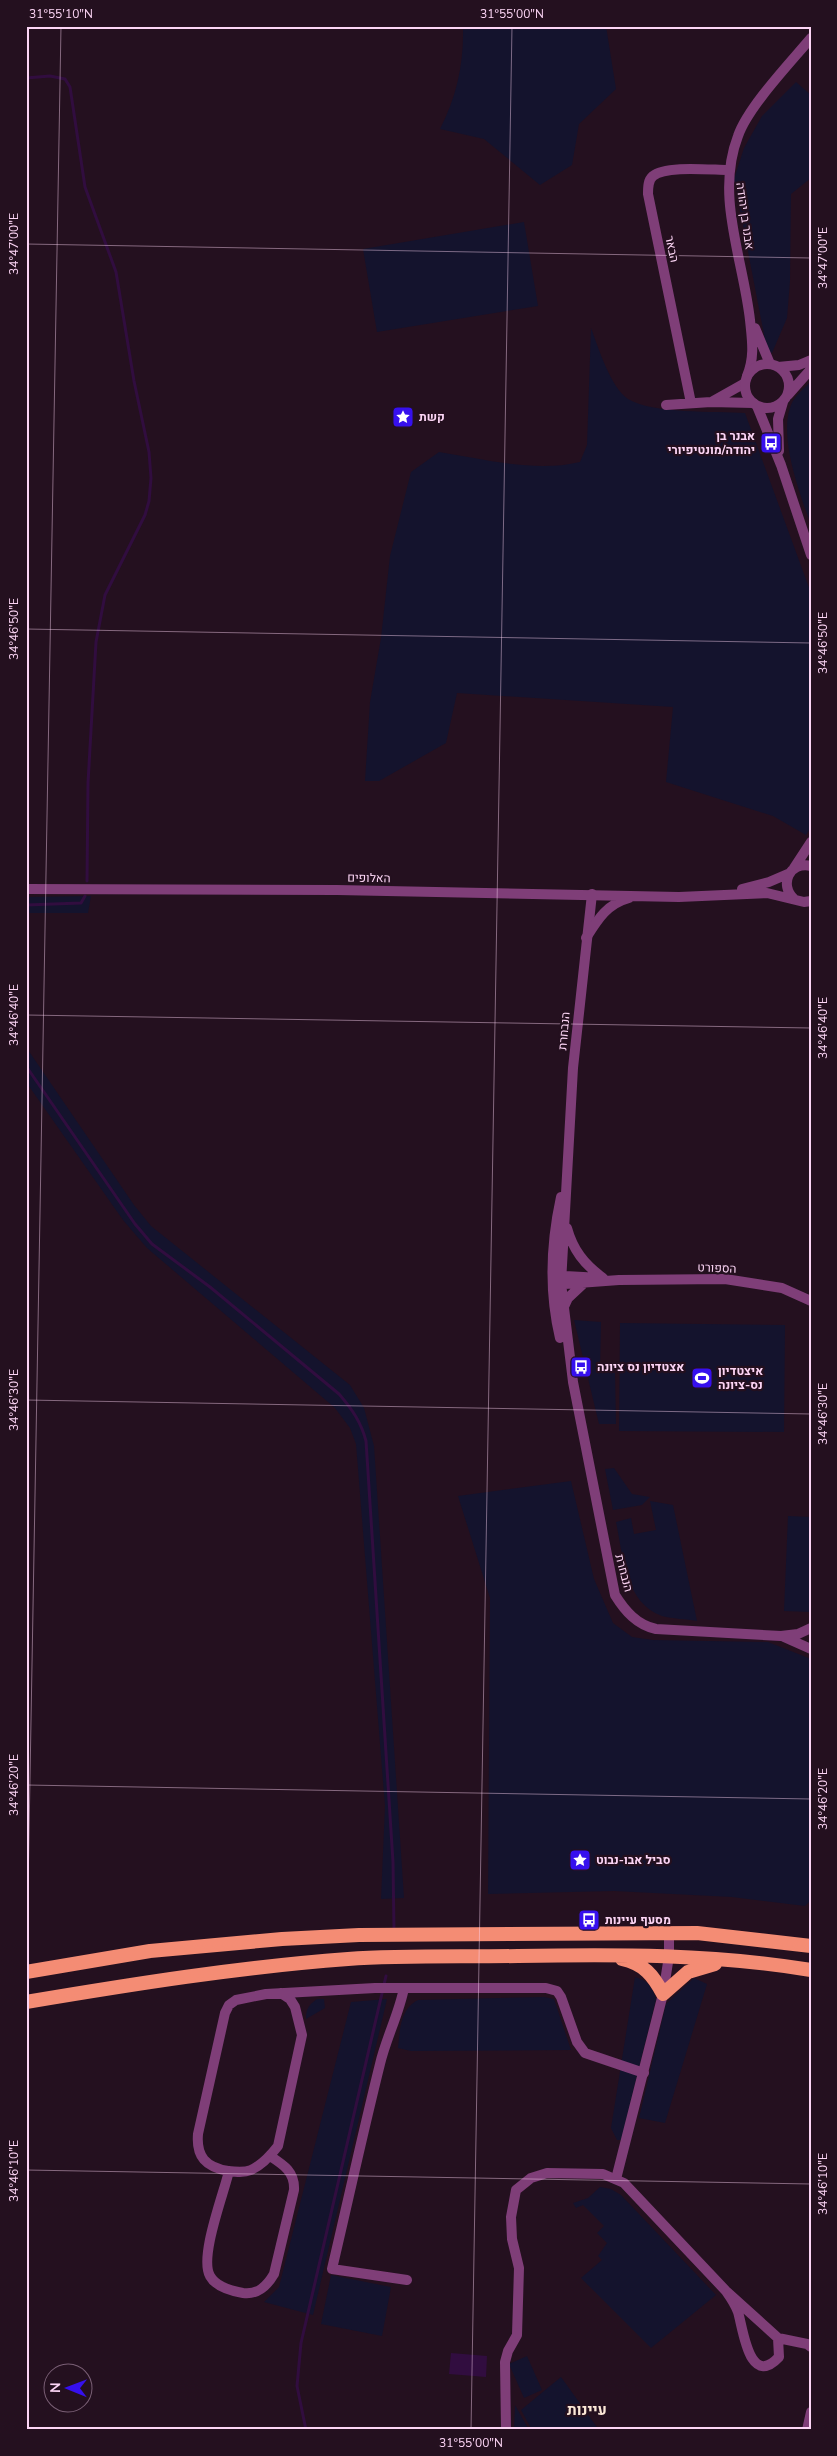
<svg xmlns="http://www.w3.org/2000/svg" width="837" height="2456" viewBox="0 0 837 2456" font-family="'Nunito Sans',Heebo,sans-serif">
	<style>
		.green { fill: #14132d }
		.water { fill: #310d3f }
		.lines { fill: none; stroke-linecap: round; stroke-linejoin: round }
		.stream { stroke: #310d3f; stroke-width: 3 }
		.minor { stroke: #7f3e78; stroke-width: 10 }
		.tertiary { stroke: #7f3e78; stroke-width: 10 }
		.trunk { stroke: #f48c74; stroke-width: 14 }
		.ticks { fill: none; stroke: #fcd5f5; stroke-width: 1; stroke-opacity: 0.45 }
		.labels { text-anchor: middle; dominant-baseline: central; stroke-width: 4.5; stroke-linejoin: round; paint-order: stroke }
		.street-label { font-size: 12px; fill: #fcd5f5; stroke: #24101f }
		.poi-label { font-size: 12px; font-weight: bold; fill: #fcd5f5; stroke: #24101f; text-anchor: start }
		.quarter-label { font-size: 15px; font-weight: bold; fill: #fce8d7; stroke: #24101f }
		.neatline { fill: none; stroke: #fcd5f5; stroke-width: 2 }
		.ticks-label { font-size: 12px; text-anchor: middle; fill: #fcd5f5 }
	</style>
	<rect width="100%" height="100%" fill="#24101f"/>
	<!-- green -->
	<path class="green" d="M463,26H606L616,89L579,124L572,165L540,185L484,139L440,129C457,96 464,63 463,26Z
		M796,82L811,95V178L791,194L790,281L787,318L772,353L767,350L734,179L744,148L762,116Z
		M524,222L538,306L377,332L363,249Z
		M591,328C598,347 611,388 628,399C652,414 715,411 745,413L811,593V827L806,835L773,816L666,782L673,707L457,693L446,743L379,781H365L370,702L381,638L390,556L411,472L439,452C484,459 535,473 580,462L587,445Z
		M811,381V525C800,494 778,436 791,405C794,396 805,388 811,381Z
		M91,896L88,913H26V897Z
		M26,1047L134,1205L151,1226L350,1385L364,1408L374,1446L404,1898L381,1899L385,1806L356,1444L350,1428L335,1408L147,1248L123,1220L26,1082Z
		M574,1320L601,1322L600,1372L615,1373L616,1424H599Z
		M620,1323L785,1325L784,1432L619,1431Z
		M614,1468L632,1494L650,1497L642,1505L613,1510L605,1469Z
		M571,1481L594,1579L613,1623L632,1637L653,1640L768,1642L811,1659V1900L805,1906L732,1897L614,1891L488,1894L490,1598L458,1496Z
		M650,1501L673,1505L697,1621C686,1619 673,1619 662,1616C625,1603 623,1555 616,1522L631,1518L634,1534L656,1530Z
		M788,1516L811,1517V1612L784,1611Z
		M635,1977C648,1981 652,1986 656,1999L621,2140H617L611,2128Z
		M694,1978L707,1984L665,2123L639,2118L666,2004Z
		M544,1997L554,1999L571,2050L411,2051L398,2048C400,2030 400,2009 418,2000Z
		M317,1999H324L325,2008L306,2019C306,2008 309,2005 317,1999Z
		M387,1999L313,2315L264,2302L279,2287L351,2002Z
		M600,2187L611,2189L621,2195L716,2295L651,2348L581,2278L602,2260L598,2256L607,2243L597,2233L604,2226L583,2205L576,2208L573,2203L588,2198Z
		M331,2275L391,2287L382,2336L321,2324Z
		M527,2356L542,2390L524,2398L509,2364Z
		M561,2377L599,2430H532L521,2410Z
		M515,2405L529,2430H514Z"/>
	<!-- water -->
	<path class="water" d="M451,2353L487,2356L486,2377L449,2374Z"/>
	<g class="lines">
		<!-- stream -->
		<path class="stream" d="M26,78L50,76L65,79L70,87L85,187L116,272L134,381L149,452L151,478L149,501L145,515L105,595L96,642L88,783L87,881
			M26,905L81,903L85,896
			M26,1066L135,1224L152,1244L210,1287L339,1394C352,1409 361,1422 366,1441L393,1862L394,1930
			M306,2430L297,2386L301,2343L386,1976"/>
		<!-- minor -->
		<path class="minor" d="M755,328L770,364
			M747,376C755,357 752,340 750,320C743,258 715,196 738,136C748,107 790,63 811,38
			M713,401L745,383
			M691,403L648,194C648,187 648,180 653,176C665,165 712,170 728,170
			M666,405L711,402L753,403
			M592,894L573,1068L561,1283L573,1382L615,1595C625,1611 637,1625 656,1629L781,1636L798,1634L811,1628
			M567,1228C573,1250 584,1264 603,1278
			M556,1279L565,1276L601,1278
			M553,1281L565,1284L619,1280L725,1279L782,1288L811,1301
			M563,1309L568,1298L583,1284
			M560,1338C549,1292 551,1243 561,1197
			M784,1637L811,1649
			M404,1988C399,2014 386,2038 380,2064C363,2132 348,2201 332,2269L407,2280
			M281,1993L290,1999L295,2007L302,2035L278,2146C271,2155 262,2165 251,2170C244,2173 236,2172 228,2171C206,2167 196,2157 198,2134L225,2013L229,2005L236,2000L266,1994L375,1988H546L557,1991L561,1997L577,2042L585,2053L644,2073
			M229,2171C224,2193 199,2257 210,2276C216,2287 231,2291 243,2293C258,2295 267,2286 274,2274L294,2190C295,2172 284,2165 270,2156
			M778,2338L807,2344L811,2347
			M506,2430L505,2362L508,2351L517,2335L519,2268L512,2239L511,2217L516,2190L531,2178L547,2173L603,2174L624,2183L726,2291L778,2338L779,2357C749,2389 743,2328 738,2312C735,2304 731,2298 726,2291
			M807,2430L811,2412"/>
		<!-- tertiary -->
		<path class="tertiary" d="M745 386a22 22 0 1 1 44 0a22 22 0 1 1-44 0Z
			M778,367L799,365L811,360
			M788,395L811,369
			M757,406L781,465L811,555
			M779,451L778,419L783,402
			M794,868L811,842
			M26,889L337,890L679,897L767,893L804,902L811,901
			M742,889L769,882L790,873
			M794,899C779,885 789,861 811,866
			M586,938C598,919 607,904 629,898
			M616,2179L663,1994L669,1956V1932"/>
		<!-- trunk -->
		<path class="trunk" d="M622,1959C644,1964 653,1975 663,1994L688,1972L715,1964
			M26,1972L150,1951L282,1939L359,1935L697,1933L811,1946
			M26,2002C133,1984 240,1967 348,1959C404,1955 462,1957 518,1956C616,1954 714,1954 811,1970"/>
	</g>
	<!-- ticks -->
	<path class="ticks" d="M26,244L811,258M26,629L811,643M26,1015L811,1028M26,1400L811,1414M26,1785L811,1799M26,2004L61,26M26,2170L811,2184M471,2430L512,26"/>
	<!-- icons -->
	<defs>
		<g id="sight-square" transform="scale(1.125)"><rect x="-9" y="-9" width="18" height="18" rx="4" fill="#3610ee" stroke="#24101f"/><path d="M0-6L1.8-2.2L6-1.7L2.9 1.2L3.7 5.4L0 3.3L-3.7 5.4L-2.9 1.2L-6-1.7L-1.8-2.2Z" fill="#fff"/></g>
		<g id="bus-square" transform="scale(1.125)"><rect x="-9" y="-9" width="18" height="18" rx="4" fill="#3610ee" stroke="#24101f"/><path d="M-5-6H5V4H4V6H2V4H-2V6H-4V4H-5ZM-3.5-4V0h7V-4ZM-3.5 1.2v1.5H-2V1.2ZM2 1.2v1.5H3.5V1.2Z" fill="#fff"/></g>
		<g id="stadium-square" transform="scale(1.125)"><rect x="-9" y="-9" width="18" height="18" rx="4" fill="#3610ee" stroke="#24101f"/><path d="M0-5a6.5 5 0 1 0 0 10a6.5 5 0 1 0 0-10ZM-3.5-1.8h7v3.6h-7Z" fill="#fff"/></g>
	</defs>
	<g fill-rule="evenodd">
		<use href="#sight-square" x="403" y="417"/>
		<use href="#bus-square" x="771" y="443"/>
		<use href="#bus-square" x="581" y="1367"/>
		<use href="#stadium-square" x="702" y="1378"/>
		<use href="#sight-square" x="580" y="1860"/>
		<use href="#bus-square" x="589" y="1920"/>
	</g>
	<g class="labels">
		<!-- street labels -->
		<g class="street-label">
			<text transform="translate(745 216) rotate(82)">אבנר בן יהודה</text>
			<text transform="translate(672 249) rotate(78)">הבאר</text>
			<text transform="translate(369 878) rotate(1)">האלופים</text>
			<text transform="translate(564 1031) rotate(-85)">הנבחרת</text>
			<text transform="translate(717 1268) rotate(2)">הספורט</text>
			<text transform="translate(624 1573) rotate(75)">הנבחרת</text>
		</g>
		<!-- poi labels -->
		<g class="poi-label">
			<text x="419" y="417">קשת</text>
			<text x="755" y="436" text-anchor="end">אבנר בן<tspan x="755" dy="14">יהודה/מונטיפיורי</tspan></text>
			<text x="597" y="1367">אצטדיון נס ציונה</text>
			<text x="718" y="1371">איצטדיון<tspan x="718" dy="14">נס-ציונה</tspan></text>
			<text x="596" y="1860">סביל אבו-נבוט</text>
			<text x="605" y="1920">מסעף עיינות</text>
		</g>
		<!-- quarter labels -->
		<g class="quarter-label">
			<text x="587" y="2410">עיינות</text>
		</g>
	</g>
	<!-- border -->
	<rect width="837" height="2456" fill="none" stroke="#24101f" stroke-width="55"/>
	<!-- north arrow -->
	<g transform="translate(68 2388) rotate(271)"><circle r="24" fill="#24101f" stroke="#7a5f75"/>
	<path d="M0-4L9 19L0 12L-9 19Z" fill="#3610ee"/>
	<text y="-8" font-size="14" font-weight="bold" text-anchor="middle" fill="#fcd5f5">N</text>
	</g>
	<rect x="28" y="28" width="782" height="2400" class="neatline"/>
	<g class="ticks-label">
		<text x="61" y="18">31°55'10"N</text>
		<text x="512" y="18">31°55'00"N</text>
		<text transform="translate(14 244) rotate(-90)" y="4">34°47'00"E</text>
		<text transform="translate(823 258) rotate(-90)" y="4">34°47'00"E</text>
		<text transform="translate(14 629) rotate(-90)" y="4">34°46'50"E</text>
		<text transform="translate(823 643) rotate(-90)" y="4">34°46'50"E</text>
		<text transform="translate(14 1015) rotate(-90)" y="4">34°46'40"E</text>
		<text transform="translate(823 1028) rotate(-90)" y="4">34°46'40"E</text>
		<text transform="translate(14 1400) rotate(-90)" y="4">34°46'30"E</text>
		<text transform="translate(823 1414) rotate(-90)" y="4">34°46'30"E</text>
		<text transform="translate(14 1785) rotate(-90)" y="4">34°46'20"E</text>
		<text transform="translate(823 1799) rotate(-90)" y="4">34°46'20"E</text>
		<text transform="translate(14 2171) rotate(-90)" y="4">34°46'10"E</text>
		<text transform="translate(823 2184) rotate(-90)" y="4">34°46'10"E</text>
		<text x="471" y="2447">31°55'00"N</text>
	</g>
</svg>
